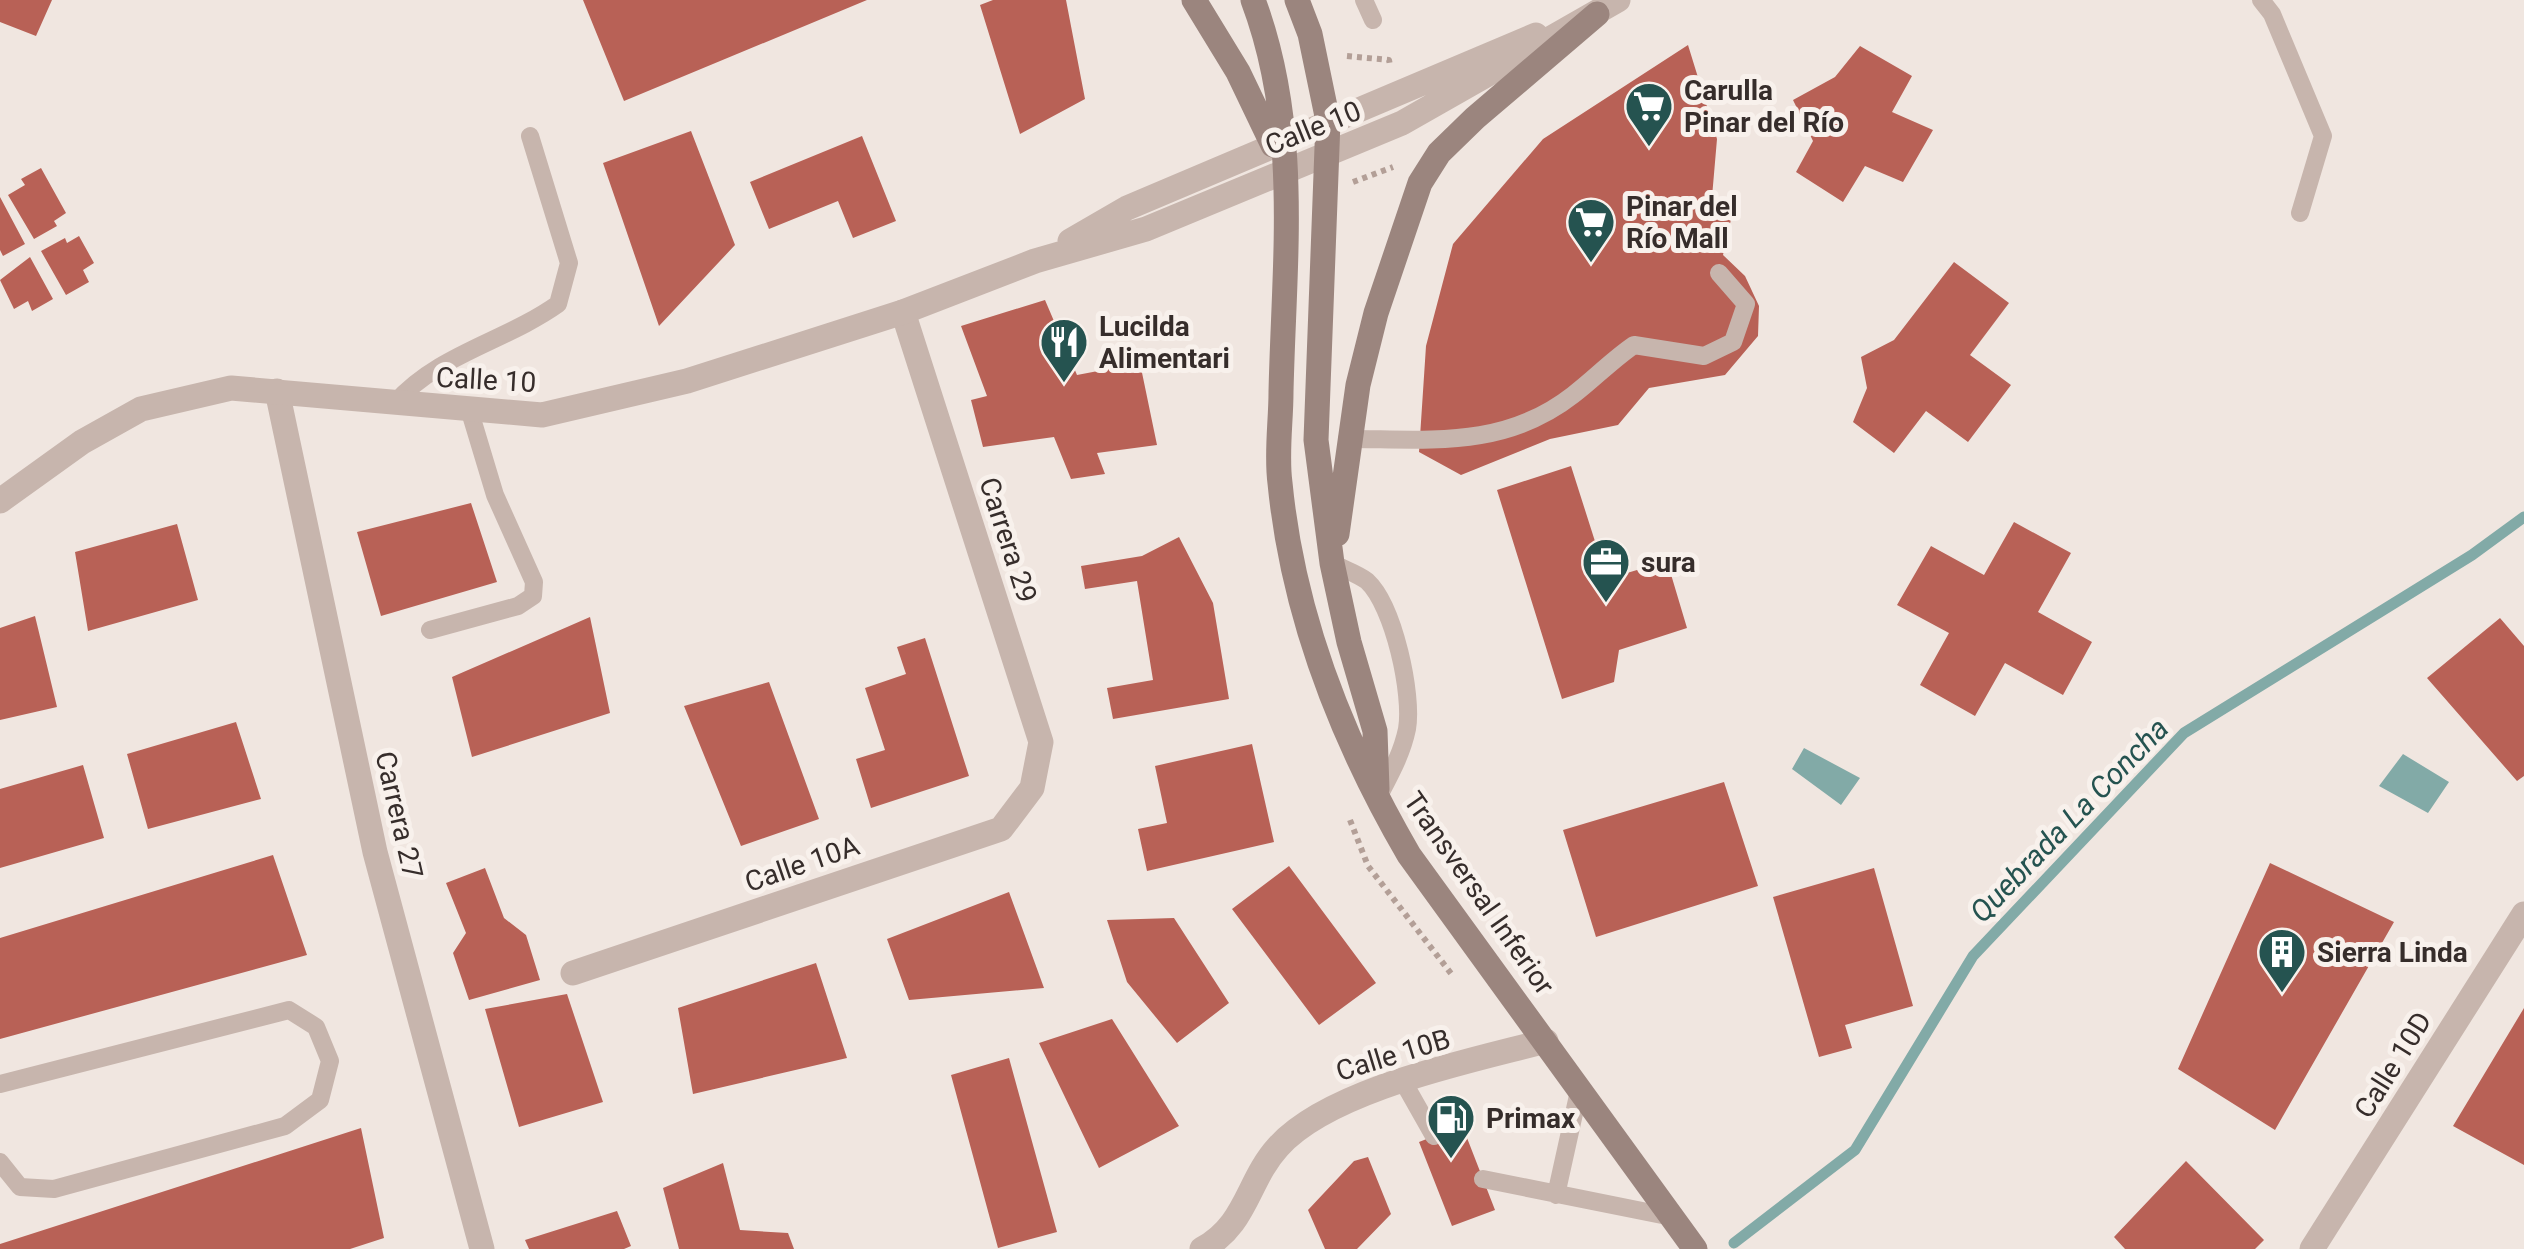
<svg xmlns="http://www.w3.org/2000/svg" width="2524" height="1249" viewBox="0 0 2524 1249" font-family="Roboto,sans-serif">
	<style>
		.water { fill: #82aaa7 }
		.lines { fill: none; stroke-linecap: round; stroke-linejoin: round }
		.stream { stroke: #82aaa7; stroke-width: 11 }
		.building { fill: #b86156 }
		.path { stroke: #b39f97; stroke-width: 6; stroke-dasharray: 5 5; stroke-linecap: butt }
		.service { stroke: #c7b5ad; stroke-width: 18 }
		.minor { stroke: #c7b5ad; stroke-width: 25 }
		.tertiary { stroke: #c7b5ad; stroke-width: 25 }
		.secondary { stroke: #9b857e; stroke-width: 25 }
		.labels { text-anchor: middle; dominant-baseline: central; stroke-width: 10; stroke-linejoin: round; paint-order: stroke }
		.poi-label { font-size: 28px; font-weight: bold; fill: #362d2b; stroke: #f8f1ec; text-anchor: start }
		.street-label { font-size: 28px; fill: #362d2b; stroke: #f8f1ec }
		.water-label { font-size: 30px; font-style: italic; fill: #255350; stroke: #f8f1ec }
	</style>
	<rect width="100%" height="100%" fill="#f0e6e0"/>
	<!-- water -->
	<path class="water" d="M1804,748L1860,778L1841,805L1792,769Z
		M2403,754L2449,782L2428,813L2379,786Z"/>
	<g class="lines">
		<!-- stream -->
		<path class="stream" d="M1734,1243L1855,1150L1973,956L2184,733L2472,555L2524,517"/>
	</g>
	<!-- building -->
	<path class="building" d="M0,0H52L36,36L0,22Z
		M583,0H867L624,101Z
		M993,0H1066L1085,99L1020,134L980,5Z
		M1688,45L1717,139L1712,197L1734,206L1723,255L1745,276L1759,306L1758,336L1725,375L1649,388L1618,425L1550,439L1461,475L1419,452L1426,346L1453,244L1543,139Z
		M1860,46L1912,76L1892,112L1933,130L1903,182L1865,166L1843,202L1796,172L1813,141L1793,100L1835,77Z
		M691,131L735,245L659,326L603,163Z
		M862,136L896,221L853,238L838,201L769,229L750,182Z
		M41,168L66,213L54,221L57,226L34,239L8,195L25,185L21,179Z
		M0,197L25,244L3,256L0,250Z
		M79,236L94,263L83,270L89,282L66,295L41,251L65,238L67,243Z
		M30,257L53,299L32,311L28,301L14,309L0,280Z
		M1954,262L2009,303L1970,355L2011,385L1968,442L1926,411L1894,453L1853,422L1867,388L1861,357L1894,340Z
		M1045,300L1077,375L1140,363L1157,445L1097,453L1105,474L1071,479L1054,437L983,447L971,400L987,396L961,326Z
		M1571,466L1607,579L1667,561L1687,628L1619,650L1614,682L1562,699L1497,490Z
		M471,503L497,582L381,616L357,532Z
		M2014,522L2071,553L2038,612L2092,642L2063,695L2005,663L1975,716L1920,685L1949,633L1897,605L1931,546L1984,575Z
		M177,524L198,600L88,631L75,552Z
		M1179,537L1213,603L1229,699L1113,719L1107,688L1153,680L1137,581L1085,589L1081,566L1142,556Z
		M35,616L57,707L0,720V628Z
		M590,617L610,713L472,757L452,677Z
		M2500,618L2524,646V776L2517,781L2427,678Z
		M925,638L969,776L871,808L856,759L885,750L865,688L906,674L897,647Z
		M769,682L819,819L741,846L684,706Z
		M236,722L261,799L148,829L127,754Z
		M1252,744L1274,842L1147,871L1138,829L1167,823L1155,766Z
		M83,765L104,838L0,868V789Z
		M1724,782L1758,886L1596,937L1563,830Z
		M273,855L307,955L0,1039V938Z
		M2270,863L2394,922L2275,1130L2178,1069Z
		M1289,866L1376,983L1319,1025L1232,909Z
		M485,868L504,918L526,935L540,980L469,1000L453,953L466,933L446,883Z
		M1874,868L1913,1006L1845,1025L1852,1048L1819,1057L1773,897Z
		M1009,892L1044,988L909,1000L887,939Z
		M1174,918L1229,1003L1177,1043L1127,982L1107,920Z
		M816,963L847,1058L693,1094L678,1008Z
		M567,994L603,1102L519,1127L485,1009Z
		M2524,1008V1165L2453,1126Z
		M1112,1019L1179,1126L1099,1168L1039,1043Z
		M1009,1058L1057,1232L998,1248L951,1075Z
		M1462,1125L1495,1210L1452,1226L1419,1142Z
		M361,1128L384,1238L350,1249H0V1244Z
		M1368,1157L1391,1214L1357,1249H1325L1308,1210L1354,1161Z
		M2186,1161L2264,1240L2255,1249H2125L2114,1237Z
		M723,1163L740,1230L788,1233L794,1249H679L663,1188Z
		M617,1211L631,1246L624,1249H529L525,1240Z"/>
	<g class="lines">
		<!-- path -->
		<path class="path" d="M1347,56L1389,60L1390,65
			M1353,182L1393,167
			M1350,820L1368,866L1453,976"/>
		<!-- service -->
		<path class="service" d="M1364,0L1373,20
			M2261,0L2272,14L2323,136L2300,213
			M395,403C438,354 506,341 558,304L569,263L530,136
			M1347,439C1429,439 1504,449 1573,395C1594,379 1612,360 1634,345L1704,356L1733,342L1746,304L1719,273
			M1332,563C1343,569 1358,574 1367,581C1394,606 1413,695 1407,729C1402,753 1391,773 1380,794
			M430,630L518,606L533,596L534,582L495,495L470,412
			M1404,1083L1434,1136
			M0,1084L289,1010L316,1027L330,1061L320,1100L285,1126L54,1189L20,1187L0,1162
			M1483,1179L1672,1217
			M1556,1195L1579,1091"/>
		<!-- minor -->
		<path class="minor" d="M277,391L375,852L482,1249
			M573,973L1001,829L1032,788L1041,742L903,312
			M1202,1249C1247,1225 1247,1181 1278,1147C1330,1089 1471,1061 1546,1041
			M2312,1249L2524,914"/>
		<!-- tertiary -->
		<path class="tertiary" d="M1070,241L1127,208L1536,35
			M0,501L82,442L141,409L231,388L542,415L687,381L903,312L1035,261L1146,229L1402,123L1618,0"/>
		<!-- secondary -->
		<path class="secondary" d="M1194,0L1238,72L1273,145
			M1253,0C1301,127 1284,259 1281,392C1281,422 1276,454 1280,483C1293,617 1342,740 1409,855L1695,1249
			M1297,0L1310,34L1328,121L1316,440L1332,563L1349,642L1375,731L1377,789
			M1337,534L1358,385L1376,313L1420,183L1439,153L1475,118L1597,14"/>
	</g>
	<!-- icons -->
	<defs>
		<g id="supermarket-pin" transform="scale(2.5)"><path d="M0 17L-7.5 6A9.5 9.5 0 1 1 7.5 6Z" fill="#255350" stroke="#f8f1ec"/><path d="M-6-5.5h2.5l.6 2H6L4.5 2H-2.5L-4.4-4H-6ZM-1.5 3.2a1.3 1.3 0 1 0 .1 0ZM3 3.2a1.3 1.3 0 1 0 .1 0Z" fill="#fff"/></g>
		<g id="restaurant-pin" transform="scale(2.5)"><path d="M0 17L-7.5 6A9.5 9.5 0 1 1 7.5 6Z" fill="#255350" stroke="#f8f1ec"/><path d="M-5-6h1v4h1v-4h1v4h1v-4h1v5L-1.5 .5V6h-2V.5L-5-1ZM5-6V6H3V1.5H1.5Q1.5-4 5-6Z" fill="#fff"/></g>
		<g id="office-pin" transform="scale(2.5)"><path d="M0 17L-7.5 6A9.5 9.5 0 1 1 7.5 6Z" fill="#255350" stroke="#f8f1ec"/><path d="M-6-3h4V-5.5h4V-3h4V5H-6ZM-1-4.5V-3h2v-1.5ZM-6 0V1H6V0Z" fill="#fff"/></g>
		<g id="building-pin" transform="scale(2.5)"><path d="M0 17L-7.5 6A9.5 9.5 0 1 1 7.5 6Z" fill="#255350" stroke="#f8f1ec"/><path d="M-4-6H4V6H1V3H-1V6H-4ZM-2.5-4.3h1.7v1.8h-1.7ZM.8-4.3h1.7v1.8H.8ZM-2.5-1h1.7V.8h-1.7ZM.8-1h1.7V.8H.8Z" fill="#fff"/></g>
		<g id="fuel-pin" transform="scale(2.5)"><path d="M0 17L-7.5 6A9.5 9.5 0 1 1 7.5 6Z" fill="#255350" stroke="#f8f1ec"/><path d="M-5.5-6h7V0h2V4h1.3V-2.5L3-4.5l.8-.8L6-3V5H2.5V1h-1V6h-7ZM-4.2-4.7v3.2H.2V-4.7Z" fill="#fff"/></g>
	</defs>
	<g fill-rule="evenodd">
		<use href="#supermarket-pin" x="1649" y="106"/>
		<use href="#supermarket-pin" x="1591" y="222"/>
		<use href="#restaurant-pin" x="1064" y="342"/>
		<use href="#office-pin" x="1606" y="562"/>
		<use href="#building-pin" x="2282" y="952"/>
		<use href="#fuel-pin" x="1451" y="1118"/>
	</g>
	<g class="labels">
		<!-- poi labels -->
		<g class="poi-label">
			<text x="1684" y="90">Carulla<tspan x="1684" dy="32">Pinar del Río</tspan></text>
			<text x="1626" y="206">Pinar del<tspan x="1626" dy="32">Río Mall</tspan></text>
			<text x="1099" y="326">Lucilda<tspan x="1099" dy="32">Alimentari</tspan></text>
			<text x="1641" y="562">sura</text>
			<text x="2317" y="952">Sierra Linda</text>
			<text x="1486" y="1118">Primax</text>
		</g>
		<!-- street labels -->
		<g class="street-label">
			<text transform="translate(1313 128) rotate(-22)">Calle 10</text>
			<text transform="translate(486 380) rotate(3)">Calle 10</text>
			<text transform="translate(1008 540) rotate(72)">Carrera 29</text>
			<text transform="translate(399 815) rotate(77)">Carrera 27</text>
			<text transform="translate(802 864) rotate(-19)">Calle 10A</text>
			<text transform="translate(1479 893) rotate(55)">Transversal Inferior</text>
			<text transform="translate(1393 1055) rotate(-17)">Calle 10B</text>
			<text transform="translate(2393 1065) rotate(-58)">Calle 10D</text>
		</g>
		<!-- water labels -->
		<g class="water-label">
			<text transform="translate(2069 820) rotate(-46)">Quebrada La Concha</text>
		</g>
	</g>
</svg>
